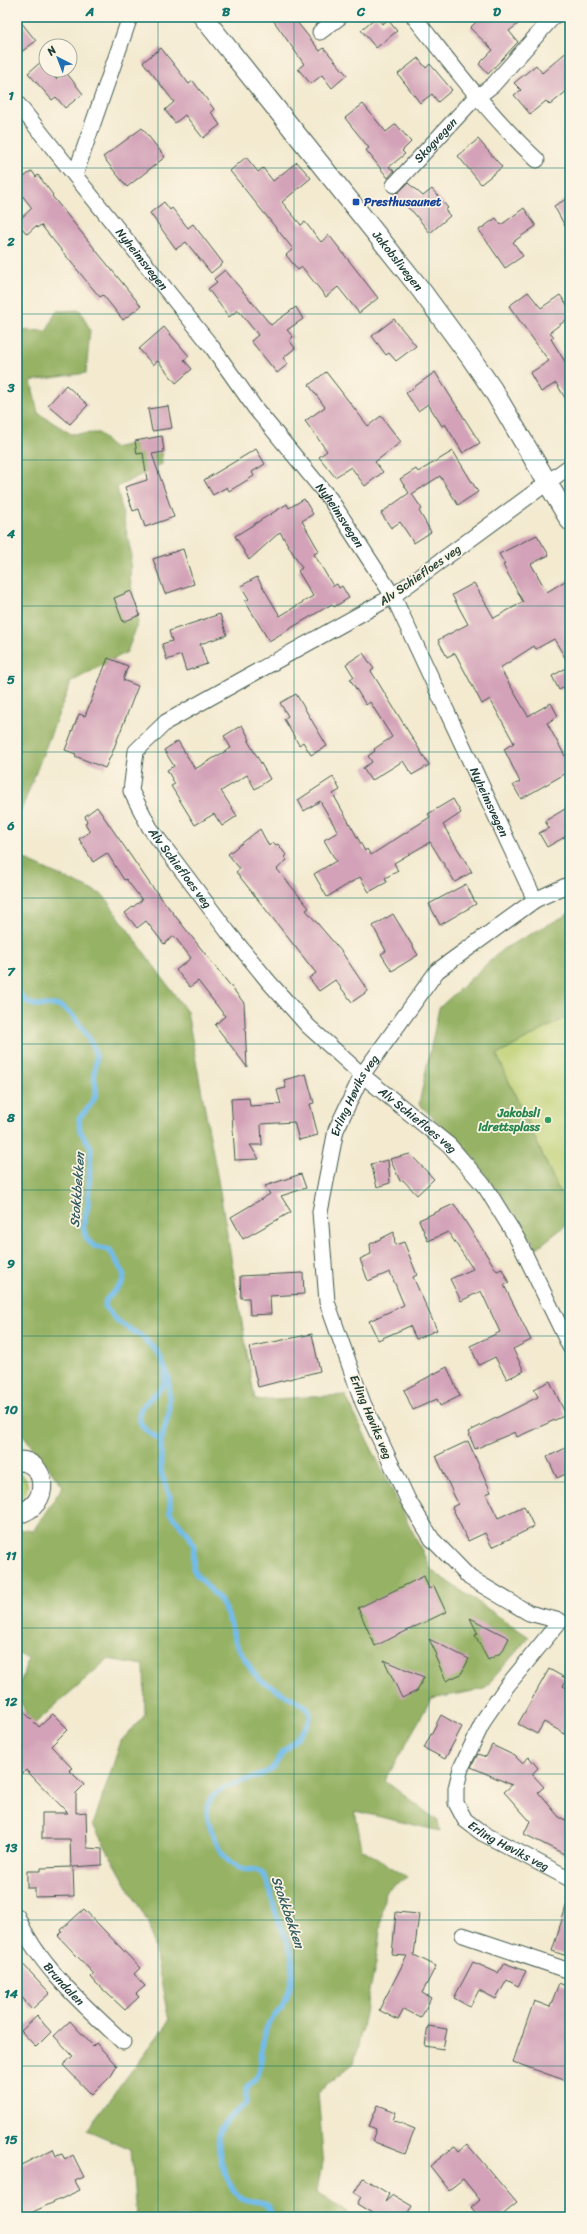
<svg xmlns="http://www.w3.org/2000/svg" width="587" height="2234" viewBox="0 0 587 2234" font-family="Sriracha,sans-serif">
	<style>
		.green { fill: #bed073; stroke: #6e8654 }
		.forest { fill: #96b265; stroke: #5a784c }
		.lines { fill: none; stroke-linecap: round; stroke-linejoin: round }
		.stream { stroke: #71bcea; stroke-width: 5.5 }
		.building { fill: #d3a2b8 }
		.minor-casing { stroke: #3f574b; stroke-width: 17 }
		.tertiary-casing { stroke: #3f574b; stroke-width: 21 }
		.minor { stroke: #fff; stroke-width: 15 }
		.tertiary { stroke: #fff; stroke-width: 19 }
		.grid { fill: none; stroke: #0f766e; stroke-width: 1; stroke-opacity: 0.55 }
		.transit-dot { fill: #1a4fb4; stroke: #fcf5e5; stroke-width: 1.5 }
		.leisure-dot { fill: #2e9e5b; stroke: #fcf5e5; stroke-width: 1.5 }
		.labels { text-anchor: middle; dominant-baseline: central; stroke-width: 3.5; stroke-linejoin: round; paint-order: stroke }
		.street-label { font-size: 12px; fill: #1f3d34; stroke: #fcf5e5 }
		.transit-label { font-size: 12px; font-weight: bold; fill: #164399; stroke: #fcf5e5; text-anchor: start }
		.leisure-label { font-size: 12px; font-weight: bold; fill: #27864d; stroke: #fcf5e5; text-anchor: end }
		.water-label { font-size: 13px; font-style: italic; fill: #345d62; stroke: #fcf5e5 }
		.neatline { fill: none; stroke: #0f766e; stroke-width: 1.5 }
		.grid-label { font-size: 13px; text-anchor: middle; font-weight: bold; fill: #0f766e }
	</style>
	<rect width="100%" height="100%" fill="#fcf5e5"/>
	<filter id="ink" filterUnits="userSpaceOnUse"><feTurbulence type="fractalNoise" baseFrequency=".025" numOctaves="2"/><feDisplacementMap in="SourceGraphic" scale="8" xChannelSelector="R" yChannelSelector="G"/><feConvolveMatrix kernelMatrix="1 2 1 2 8 2 1 2 1" color-interpolation-filters="sRGB"/></filter>
	<filter id="wash" filterUnits="userSpaceOnUse"><feTurbulence type="fractalNoise" baseFrequency=".012" numOctaves="4" result="noise"/><feDisplacementMap in="SourceGraphic" scale="16" xChannelSelector="R" yChannelSelector="G"/><feGaussianBlur stdDeviation="0.9" result="paint"/><feColorMatrix in="noise" values="0 0 0 0 0 0 0 0 0 0 0 0 0 0 0 0 0 1.4 0 .05"/><feComposite in="paint" operator="in"/></filter>
	<g filter="url(#wash)">
		<rect width="100%" height="100%" fill="#f3ead0"/>
		<!-- green -->
		<path class="green" d="M570,1015V1190L561,1195L497,1055Z
			M17,1472C30,1477 31,1494 17,1499Z"/>
		<!-- forest -->
		<path class="forest" d="M80,310L90,330L86,373L31,381L38,413L71,434L99,433L113,448L161,438L162,464L117,487L131,553L130,578L138,623L127,652L71,682L17,821V330L47,331L56,311Z
			M17,856L103,895L187,1012L218,1180L255,1400L345,1395L432,1571L529,1637L484,1689L431,1699L385,1781L438,1821L440,1831L355,1811L362,1849L407,1877L385,1891L376,1963L354,2063L318,2092L323,2156L317,2193L348,2211L347,2217H136L131,2149L87,2130L169,2021L150,1926L93,1825L121,1741L145,1715L144,1665L108,1659L32,1726L17,1694L28,1659L17,1653V1529L33,1531L63,1486L17,1427Z
			M570,913V1015L497,1055L560,1194L570,1190V1222L537,1248L470,1153L419,1104L439,1008L503,949Z"/>
		<g class="lines">
			<!-- stream -->
			<path class="stream" d="M17,990C34,1018 46,997 65,1009C76,1016 94,1043 96,1057C97,1062 94,1069 94,1075C94,1080 97,1087 96,1093C94,1103 85,1111 79,1118L80,1131L91,1147L88,1205L83,1226L87,1240L96,1247L110,1250L124,1274L123,1282L106,1300L105,1307L117,1321L141,1336L158,1352L169,1378V1412L161,1441V1473L170,1497V1513L189,1535L194,1546L193,1568L196,1574L220,1600L228,1616L236,1643L252,1671L260,1680L307,1707C319,1723 293,1740 284,1751C279,1757 277,1765 270,1770C254,1782 216,1782 208,1804C203,1820 222,1860 237,1867C246,1872 259,1866 264,1876C271,1886 272,1902 276,1913C280,1927 287,1939 291,1953C296,1970 290,1994 281,2008C277,2014 271,2019 268,2025C260,2040 263,2056 259,2072C255,2087 244,2078 246,2103C239,2111 228,2118 222,2127C212,2143 226,2189 242,2198C259,2206 264,2194 273,2217
				M161,1441C156,1436 148,1433 144,1428C128,1408 154,1399 163,1385C165,1381 165,1375 165,1370"/>
		</g>
		<g id="blocks">
			<!-- building -->
			<path class="building" d="M17,17L36,41L17,55Z
				M271,17H293L320,51L324,48L347,75L332,88L322,75L311,84L298,69L304,64Z
				M376,17L382,24L388,20L397,31L376,48L361,30Z
				M481,17H527L509,31L518,42L488,74L479,64L493,50L470,28Z
				M161,48L189,84L193,81L214,109L211,112L220,125L203,138L185,115L175,123L165,110L174,102L143,62Z
				M570,49V79L565,84L569,89L550,105L546,101L530,114L514,95L521,90L514,83L536,65L542,73Z
				M418,58L426,68L430,64L452,90L438,102L432,94L420,103L398,74Z
				M42,61L46,66V70H49L56,79L65,71L83,94L65,108L56,97L52,100L28,73Z
				M363,104L386,132L396,124L411,142L402,151L405,154L389,167L394,171L388,178L366,150L369,148L345,118Z
				M142,128L165,157L127,187L103,157Z
				M478,139L502,167L481,184L458,156Z
				M246,157L258,172L263,168L273,181L297,162L311,178L282,202L301,225L305,222L321,242L329,235L378,298L359,313L338,287L326,297L302,267L298,270L286,255L293,249L230,171Z
				M32,171L36,177L38,175L53,195L52,196L141,306L123,320L103,295L100,297L88,283L41,225L37,228L36,226L27,234L17,222L32,208L17,189V182Z
				M408,183L423,196L432,189L448,208L445,210L450,216L430,233L414,213L393,195L400,191Z
				M570,197V235L554,206Z
				M164,202L170,210L172,208L188,228L193,224L223,263L211,273L186,242L176,249L150,213Z
				M524,208L536,226L513,242L523,256L505,268L479,230L496,218L501,225Z
				M225,270L271,325L296,307L303,319L287,330L293,337L289,340L295,348L283,358L288,364L277,373L251,341L258,335L238,310L229,317L208,289L217,282L214,279Z
				M528,292L541,308L560,295L570,309V317L550,332L554,337L551,339L570,370V406L556,383L541,392L530,373L549,361L509,306Z
				M394,319L416,346L396,361L389,353L386,355L372,336Z
				M164,327L189,356L184,360L192,369L176,383L158,361L153,365L139,349Z
				M326,372L368,426L381,416L401,442L375,462L383,472L365,486L351,467L335,477L319,457L327,451L305,421L325,407L309,385Z
				M435,372L480,443L463,453L445,424L442,426L428,404L418,411L406,393Z
				M66,385L88,405L70,424L48,405Z
				M168,406L172,428L152,431L148,409Z
				M162,436L164,452L152,454L174,517L145,527L139,509L133,511L125,487L147,480L143,453L137,454L135,441Z
				M256,449L265,464L252,472L254,476L241,484L229,491L227,487L213,495L204,480Z
				M453,451L478,492L458,505L440,476L412,494L422,509L419,511L431,532L414,543L400,522L391,528L381,513L409,493L400,479L416,469L418,472Z
				M304,499L313,514L302,521L319,551L314,554L333,586L337,584L339,588L342,586L349,598L334,607L332,604L269,641L245,601L249,599L241,586L257,577L280,616L313,596L298,571L302,568L280,532L249,560L235,536L287,504L289,508Z
				M537,535L549,555L531,564L547,592L570,578V684L559,690L552,676L570,666L554,639L536,649L534,646L500,668L528,716L551,703L558,716L547,723L565,756L570,754V771L521,799L513,785L520,782L504,749L514,743L490,699L482,704L455,653L447,657L438,640L468,624L452,595L474,583L494,618L523,602L503,565L505,564L499,554Z
				M183,549L194,584L165,594L153,559Z
				M131,591L140,615L123,622L114,598Z
				M220,614L227,635L200,644L207,664L186,671L181,655L167,660L162,644L172,641L169,631Z
				M363,653L374,669L371,671L429,765L412,775L403,761L371,781L363,768L372,762L368,756L375,751L374,749L392,737L370,702L366,705L350,679L354,677L346,664Z
				M108,658L128,666L123,680L138,686L112,753L105,768L75,756L76,754L65,750L79,714L85,716Z
				M296,694L327,746L311,755L303,742L299,745L284,719L288,716L280,703Z
				M242,725L250,740L248,741L270,779L255,789L247,775L221,791L237,816L222,826L214,814L195,825L171,786L175,784L167,770L174,766L164,750L178,741L195,769L231,748L224,736Z
				M333,777L340,790L333,794L365,851L367,849L371,855L430,817L428,814L453,799L461,813L443,825L472,872L455,882L430,842L394,863L398,871L385,878L387,882L369,892L360,877L327,897L314,874L336,861L324,840L338,832L320,801L304,811L298,800Z
				M570,806V834L547,847L539,833L549,828L545,821Z
				M97,807L150,884L244,1003L247,1067L215,1025L225,1016L198,981L190,987L176,970L191,958L174,936L164,944L146,921L137,928L125,913L142,900L126,879L124,880L107,853L93,862L79,839L90,832L85,823L87,822L85,816Z
				M260,829L269,846L273,842L276,845L278,844L286,855L284,857L287,860L277,869L309,908L306,910L341,951L368,991L352,1002L335,980L319,991L309,978L316,973L236,872L240,869L228,854Z
				M466,884L476,904L440,925L429,904Z
				M393,914L418,955L392,971L381,954L386,951L373,926Z
				M306,1074L314,1103L310,1104L318,1135L299,1140L294,1122L261,1124L262,1145H250L259,1159L235,1160L231,1099L249,1098L250,1106L281,1104L277,1090L286,1088L284,1080Z
				M410,1154L434,1179L417,1195L403,1180L400,1181L390,1159Z
				M388,1160L390,1183L377,1187L371,1164Z
				M301,1174L306,1188L281,1196L291,1212L243,1239L231,1217L270,1194L265,1186Z
				M454,1204L497,1271L502,1269L509,1283L504,1285L531,1340L513,1349L524,1371L507,1379L495,1357L479,1365L470,1346L500,1332L481,1291L461,1301L450,1279L473,1269L448,1232L428,1241L419,1220Z
				M394,1232L395,1245L404,1242L417,1275L413,1277L437,1330L416,1339L410,1326L378,1340L369,1321L404,1305L390,1272L368,1281L360,1259L371,1254L370,1244Z
				M303,1273L304,1294L270,1296L271,1314L250,1315L249,1298H241L240,1276Z
				M312,1334L320,1371L258,1387L249,1347Z
				M447,1367L460,1396L440,1406L437,1399L413,1410L404,1390Z
				M550,1381L566,1415L517,1437L515,1432L475,1449L468,1432L538,1397L534,1389Z
				M468,1441L491,1492L486,1494L498,1518L524,1506L534,1527L492,1547L485,1533L468,1541L452,1507L458,1504L436,1456Z
				M570,1446V1472L557,1478L547,1457Z
				M424,1576L429,1589L434,1586L446,1612L375,1646L358,1608Z
				M470,1618L509,1638L502,1652L488,1660L475,1635L478,1634Z
				M429,1639L469,1659L461,1674L446,1681L435,1656L437,1655Z
				M384,1660L424,1677L417,1691L402,1698Z
				M549,1669L567,1679L563,1686L570,1690V1724L565,1734L544,1722L537,1734L518,1724Z
				M17,1705L39,1727L53,1714L68,1729L51,1746L72,1768L69,1770L84,1785L76,1793V1813L86,1812L87,1848L102,1849V1865L73,1867L74,1896L35,1897V1888H27V1871H41V1868L71,1867L70,1839H42V1813H68L26,1770L17,1779Z
				M441,1715L462,1727L445,1759L424,1748Z
				M492,1745L515,1756L522,1763L529,1757L538,1768L532,1774L544,1787L538,1792L559,1817L570,1822V1857L524,1834L530,1821L504,1792L512,1785L471,1767L478,1754L486,1757Z
				M567,1904H570V1957L552,1951Z
				M84,1909L140,1968L134,1974L145,1986L136,1994L139,1997L125,2010L96,1983L91,1977L94,1974L58,1936L62,1932L61,1930Z
				M396,1912L419,1914L414,1955L436,1966L422,1993L431,1998L421,2018L404,2009L398,2020L379,2010L407,1956L392,1955Z
				M17,1958L50,1993L32,2009L17,1992Z
				M473,1962L498,1973L504,1963L526,1971L518,1986L507,1980L496,1999L479,1990L470,2007L454,1998Z
				M559,1983L570,1988V2082L513,2062L534,2001L550,2007Z
				M37,2016L51,2032L36,2047L21,2031Z
				M70,2021L93,2046L96,2043L117,2066L111,2076L92,2095L63,2065L73,2056L54,2036Z
				M428,2026L447,2029L443,2049L425,2046Z
				M378,2105L396,2112L393,2120L415,2129L405,2154L372,2141L376,2129L369,2126Z
				M467,2144L517,2203L500,2217H478L471,2208L480,2200L463,2179L449,2190L430,2166L455,2146L459,2151Z
				M53,2149L56,2156L62,2154L65,2160L73,2155L84,2177L75,2181L80,2190L22,2217L17,2207V2167Z
				M363,2178L389,2194L385,2202L393,2195L412,2206L405,2217H366L372,2213L357,2204L361,2197L354,2193Z"/>
		</g>
	</g>
	<g filter="url(#ink)">
		<use href="#blocks" fill-opacity="0" stroke="#3f574b" stroke-width="1"/>
		<g class="lines">
			<!-- minor casing -->
			<g class="minor-casing">
				<g id="minor">
					<path d="M414,17C453,66 491,117 537,160"/>
					<path d="M320,32L340,17"/>
					<path id="s1" d="M17,103L212,347L255,408L330,499L393,596L535,900"/>
					<path d="M75,175L130,17"/>
					<path id="s2" d="M394,185L472,101L493,85L553,17"/>
					<path id="s3" d="M570,466L393,596L166,722L136,751L131,791L150,828L228,932L268,981L308,1026L362,1075L449,1145L486,1188L518,1240L570,1347"/>
					<path id="s4" d="M560,1621L529,1613L470,1578L432,1539L408,1500L363,1403L327,1302L320,1212L336,1130L362,1075L437,971L535,900L570,884"/>
					<path id="s5" d="M560,1621L507,1686L485,1718L461,1768L456,1788V1803L465,1820L482,1833L570,1879"/>
					<path id="s6" d="M17,1916C38,1966 84,2005 123,2042"/>
					<path d="M463,1935L570,1971"/>
				</g>
			</g>
			<!-- tertiary casing -->
			<g class="tertiary-casing">
				<g id="tertiary">
					<path id="s7" d="M203,17L421,290L471,358L493,390L570,521"/>
					<path d="M17,1461C47,1459 53,1506 17,1514"/>
				</g>
			</g>
			<!-- minor -->
			<use href="#minor" class="minor"/>
			<!-- tertiary -->
			<use href="#tertiary" class="tertiary"/>
		</g>
	</g>
	<!-- grid -->
	<path class="grid" d="M158,17V2217M294,17V2217M429,17V2217M17,168H570M17,314H570M17,460H570M17,606H570M17,752H570M17,898H570M17,1044H570M17,1190H570M17,1336H570M17,1482H570M17,1628H570M17,1774H570M17,1920H570M17,2066H570"/>
	<!-- markers -->
	<rect class="transit-dot" x="352" y="198" width="8" height="8" rx="2"/>
	<circle class="leisure-dot" cx="548" cy="1120" r="4"/>
	<g class="labels">
		<!-- street labels -->
		<g class="street-label">
			<text stroke="none"><textPath href="#s2" startOffset="61">Skogvegen</textPath></text>
			<text stroke="none"><textPath href="#s1" startOffset="200">Nyheimsvegen</textPath></text>
			<text stroke="none"><textPath href="#s7" startOffset="312">Jakobslivegen</textPath></text>
			<text stroke="none"><textPath href="#s1" startOffset="524">Nyheimsvegen</textPath></text>
			<text transform="translate(420 575) rotate(-35)">Alv Schiefloes veg</text>
			<text stroke="none"><textPath href="#s1" startOffset="848">Nyheimsvegen</textPath></text>
			<text stroke="none"><textPath href="#s3" startOffset="653">Alv Schiefloes veg</textPath></text>
			<text stroke="none"><textPath href="#s4" startOffset="628">Erling Høviks veg</textPath></text>
			<text stroke="none"><textPath href="#s3" startOffset="1001">Alv Schiefloes veg</textPath></text>
			<text transform="translate(371 1417) rotate(67)">Erling Høviks veg</text>
			<text stroke="none"><textPath href="#s5" startOffset="284">Erling Høviks veg</textPath></text>
			<text stroke="none"><textPath href="#s6" startOffset="83">Brundalen</textPath></text>
		</g>
		<!-- transit labels -->
		<g class="transit-label">
			<text x="364" y="202">Presthusaunet</text>
		</g>
		<!-- leisure labels -->
		<g class="leisure-label">
			<text x="540" y="1113">Jakobsli<tspan x="540" dy="14">idrettsplass</tspan></text>
		</g>
		<!-- water labels -->
		<g class="water-label">
			<text transform="translate(77 1190) rotate(-86)">Stokkbekken</text>
			<text transform="translate(288 1912) rotate(71)">Stokkbekken</text>
		</g>
	</g>
	<!-- margin -->
	<rect width="587" height="2234" fill="none" stroke="#fcf5e5" stroke-width="44"/>
	<!-- north arrow -->
	<g transform="translate(58 58) rotate(318)"><circle r="19" fill="#fcf5e5" stroke="#a4ab9e"/>
	<path d="M0-3L7 15L0 10L-7 15Z" fill="#1f6fb2"/>
	<text y="-6" font-size="11" font-weight="bold" text-anchor="middle" fill="#1f3d34">N</text>
	</g>
	<rect x="22" y="22" width="543" height="2190" class="neatline"/>
	<g class="grid-label">
		<text x="90" y="16">A</text>
		<text x="226" y="16">B</text>
		<text x="361" y="16">C</text>
		<text x="497" y="16">D</text>
		<text x="11" y="100">1</text>
		<text x="11" y="246">2</text>
		<text x="11" y="392">3</text>
		<text x="11" y="538">4</text>
		<text x="11" y="684">5</text>
		<text x="11" y="830">6</text>
		<text x="11" y="976">7</text>
		<text x="11" y="1122">8</text>
		<text x="11" y="1268">9</text>
		<text x="11" y="1414">10</text>
		<text x="11" y="1560">11</text>
		<text x="11" y="1706">12</text>
		<text x="11" y="1852">13</text>
		<text x="11" y="1998">14</text>
		<text x="11" y="2144">15</text>
	</g>
</svg>
